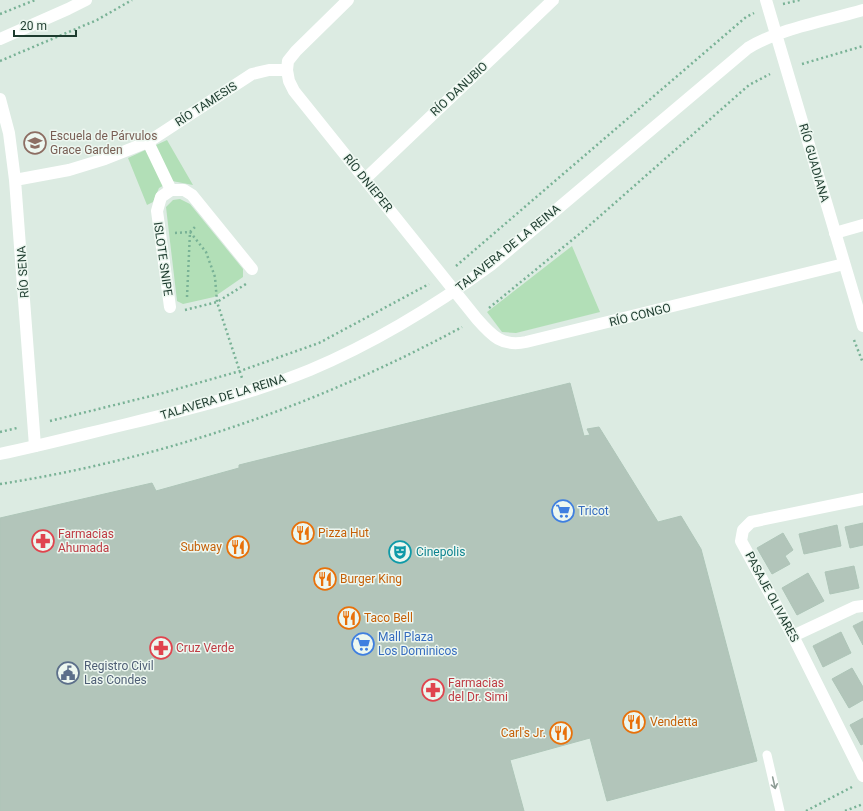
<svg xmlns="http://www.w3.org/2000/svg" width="863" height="811" viewBox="0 0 863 811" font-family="Roboto,sans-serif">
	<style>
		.green { fill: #b2dfb7 }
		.building { fill: #b2c5ba; stroke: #aec5b8 }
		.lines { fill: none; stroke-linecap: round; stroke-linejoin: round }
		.path { stroke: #79b296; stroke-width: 2.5; stroke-dasharray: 2 3; stroke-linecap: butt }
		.service { stroke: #fff; stroke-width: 9 }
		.minor { stroke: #fff; stroke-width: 12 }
		.tertiary { stroke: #fff; stroke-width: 12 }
		.oneway { stroke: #8e9d96 }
		.labels { text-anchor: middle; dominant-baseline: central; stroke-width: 3; stroke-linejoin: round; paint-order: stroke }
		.street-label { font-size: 12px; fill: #1d3b2e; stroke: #edf7f0 }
		.education-label { font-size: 12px; fill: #785e54; stroke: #edf7f0; text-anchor: start }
		.shop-label { font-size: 12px; fill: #366cbe; stroke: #edf7f0; text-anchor: start }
		.food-label { font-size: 12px; fill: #c56008; stroke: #edf7f0; text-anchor: start }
		.health-label { font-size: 12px; fill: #be3a42; stroke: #edf7f0; text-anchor: start }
		.culture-label { font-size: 12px; fill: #0d838f; stroke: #edf7f0; text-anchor: start }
		.service-label { font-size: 12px; fill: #4e5e75; stroke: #edf7f0; text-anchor: start }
	</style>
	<rect width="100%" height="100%" fill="#dcebe2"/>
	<!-- green -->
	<path class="green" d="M167,140L193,185L172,181L159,188L153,202L147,205L128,158Z
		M180,199L190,204L243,269V277L214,297L183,304L177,301L166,207L173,200Z
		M572,246L600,312L516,333L502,332L487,312Z"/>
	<!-- building -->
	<path class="building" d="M570,383L584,436L590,435L587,429L599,427L658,522L681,516L701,549L757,761L607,801L590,738L510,760L524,811H0V518L152,483L156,491L239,468V465Z
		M863,523V545L850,548L845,527Z
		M837,525L841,546L804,554L799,534Z
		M783,533L793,550L785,556L790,564L772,574L757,548Z
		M854,566L859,588L830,594L825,572Z
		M808,573L824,601L797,615L782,588Z
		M863,621V645L853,626Z
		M841,632L851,653L823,667L813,646Z
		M852,668L863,687V700L849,708L832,679Z
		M863,718V744L861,745L850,725Z"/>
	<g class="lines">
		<!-- path -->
		<path class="path" d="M783,4L800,0
			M0,14L35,0
			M0,61L97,20L132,0
			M802,64L863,46
			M190,232L206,252L215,277L217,302L242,378
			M175,233L190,232L196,226
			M456,266L746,17L754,13
			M187,297L190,232
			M489,308L583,231L749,85L770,74
			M185,310L217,302L246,284
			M854,340L863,363
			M50,421L163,393L240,371L319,343L429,284
			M0,432L17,428
			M0,484C162,459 318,405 462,327
			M806,811L852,787
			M845,811L863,804"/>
		<!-- service -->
		<path class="service" d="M767,755L780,811"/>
		<!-- minor -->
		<path class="minor" d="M348,0L296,51L288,61L287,70L289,81L294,91L477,319C492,336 502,347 526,342L844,264
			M766,0L776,34
			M0,39L68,9L86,0
			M0,99L9,133L15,180L35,446
			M148,142L171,190
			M365,179L553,0
			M15,180L69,170L105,159L148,142L252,74L269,70H287
			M835,233L863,225
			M170,307L157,211L161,197L171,190H184L192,195L252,269
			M863,499L751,522L743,530L741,541L793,636L863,776
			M793,636L855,607L863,606"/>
		<!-- tertiary -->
		<path class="tertiary" d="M776,34L863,326
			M0,454C43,445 85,434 127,424C189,409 251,394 310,370C374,343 435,306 491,265L748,48C781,28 826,21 863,10"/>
	</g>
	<!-- one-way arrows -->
	<defs><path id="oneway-shaft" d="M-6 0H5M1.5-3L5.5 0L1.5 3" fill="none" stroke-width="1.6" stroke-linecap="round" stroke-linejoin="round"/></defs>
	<use class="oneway" href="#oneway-shaft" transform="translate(774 783) rotate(77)"/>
	<!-- icons -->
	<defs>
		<g id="school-ring" transform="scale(1.15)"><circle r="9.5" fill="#edf7f0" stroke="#8d6e63" stroke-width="1.5"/><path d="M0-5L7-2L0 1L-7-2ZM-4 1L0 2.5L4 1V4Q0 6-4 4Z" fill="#8d6e63"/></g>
		<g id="supermarket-ring" transform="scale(1.15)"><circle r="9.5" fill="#edf7f0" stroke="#3f7fe0" stroke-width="1.5"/><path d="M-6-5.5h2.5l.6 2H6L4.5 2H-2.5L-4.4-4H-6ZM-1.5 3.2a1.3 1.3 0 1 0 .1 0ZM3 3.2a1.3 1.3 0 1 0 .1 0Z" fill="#3f7fe0"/></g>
		<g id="restaurant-ring" transform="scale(1.15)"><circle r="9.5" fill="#edf7f0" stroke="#e8710a" stroke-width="1.5"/><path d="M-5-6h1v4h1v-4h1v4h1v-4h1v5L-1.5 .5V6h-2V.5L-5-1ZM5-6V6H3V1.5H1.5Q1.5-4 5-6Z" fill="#e8710a"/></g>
		<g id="pharmacy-ring" transform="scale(1.15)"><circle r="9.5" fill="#edf7f0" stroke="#e0444e" stroke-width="1.5"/><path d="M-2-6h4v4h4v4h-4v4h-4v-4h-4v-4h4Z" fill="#e0444e"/></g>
		<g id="theatre-ring" transform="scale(1.15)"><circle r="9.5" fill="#edf7f0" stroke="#0f9aa8" stroke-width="1.5"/><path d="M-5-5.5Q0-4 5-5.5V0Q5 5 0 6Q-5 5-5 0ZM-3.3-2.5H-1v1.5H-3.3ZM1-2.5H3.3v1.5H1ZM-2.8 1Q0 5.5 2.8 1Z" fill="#0f9aa8"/></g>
		<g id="civic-ring" transform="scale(1.15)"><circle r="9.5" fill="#edf7f0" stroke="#5c6f8a" stroke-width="1.5"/><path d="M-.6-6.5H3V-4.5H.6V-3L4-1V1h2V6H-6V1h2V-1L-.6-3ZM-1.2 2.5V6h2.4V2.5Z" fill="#5c6f8a"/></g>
	</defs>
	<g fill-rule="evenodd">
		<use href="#school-ring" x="35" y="143"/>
		<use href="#supermarket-ring" x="563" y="511"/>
		<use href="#restaurant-ring" x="303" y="533"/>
		<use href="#pharmacy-ring" x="43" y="541"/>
		<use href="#restaurant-ring" x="238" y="547"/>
		<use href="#theatre-ring" x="400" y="552"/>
		<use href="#restaurant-ring" x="325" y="579"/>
		<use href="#restaurant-ring" x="349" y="618"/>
		<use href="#supermarket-ring" x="363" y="644"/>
		<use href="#pharmacy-ring" x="161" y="648"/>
		<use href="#civic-ring" x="68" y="673"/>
		<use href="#pharmacy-ring" x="433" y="690"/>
		<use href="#restaurant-ring" x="634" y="722"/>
		<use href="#restaurant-ring" x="561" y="733"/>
	</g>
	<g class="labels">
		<!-- street labels -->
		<g class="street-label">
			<text transform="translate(459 89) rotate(-43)">RÍO DANUBIO</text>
			<text transform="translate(206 104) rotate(-33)">RÍO TAMESIS</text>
			<text transform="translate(814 163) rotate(74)">RÍO GUADIANA</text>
			<text transform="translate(368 183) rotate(51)">RÍO DNIEPER</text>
			<text transform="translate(508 248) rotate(-39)">TALAVERA DE LA REINA</text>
			<text transform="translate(163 259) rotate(82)">ISLOTE SNIPE</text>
			<text transform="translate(23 272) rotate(-94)">RÍO SENA</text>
			<text transform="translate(640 315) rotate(-14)">RÍO CONGO</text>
			<text transform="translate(223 397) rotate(-17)">TALAVERA DE LA REINA</text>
			<text transform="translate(772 597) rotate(62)">PASAJE OLIVARES</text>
		</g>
		<!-- education labels -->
		<g class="education-label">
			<text x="50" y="136">Escuela de Párvulos<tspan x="50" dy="14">Grace Garden</tspan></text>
		</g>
		<!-- shop labels -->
		<g class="shop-label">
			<text x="578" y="511">Tricot</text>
			<text x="378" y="637">Mall Plaza<tspan x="378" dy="14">Los Dominicos</tspan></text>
		</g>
		<!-- food labels -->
		<g class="food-label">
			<text x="318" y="533">Pizza Hut</text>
			<text x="222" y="547" text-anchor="end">Subway</text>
			<text x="340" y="579">Burger King</text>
			<text x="364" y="618">Taco Bell</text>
			<text x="650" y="722">Vendetta</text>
			<text x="546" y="733" text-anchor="end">Carl's Jr.</text>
		</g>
		<!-- health labels -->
		<g class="health-label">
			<text x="58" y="534">Farmacias<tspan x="58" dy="14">Ahumada</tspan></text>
			<text x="176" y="648">Cruz Verde</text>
			<text x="448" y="683">Farmacias<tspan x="448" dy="14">del Dr. Simi</tspan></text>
		</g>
		<!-- culture labels -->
		<g class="culture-label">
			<text x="416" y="552">Cinepolis</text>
		</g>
		<!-- service labels -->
		<g class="service-label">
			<text x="84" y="666">Registro Civil<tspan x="84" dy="14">Las Condes</tspan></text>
		</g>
	</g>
	<!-- scale -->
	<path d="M14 30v6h62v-6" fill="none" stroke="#1d3b2e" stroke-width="2"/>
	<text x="20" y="30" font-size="12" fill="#1d3b2e" stroke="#edf7f0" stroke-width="3" paint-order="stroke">20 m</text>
</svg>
